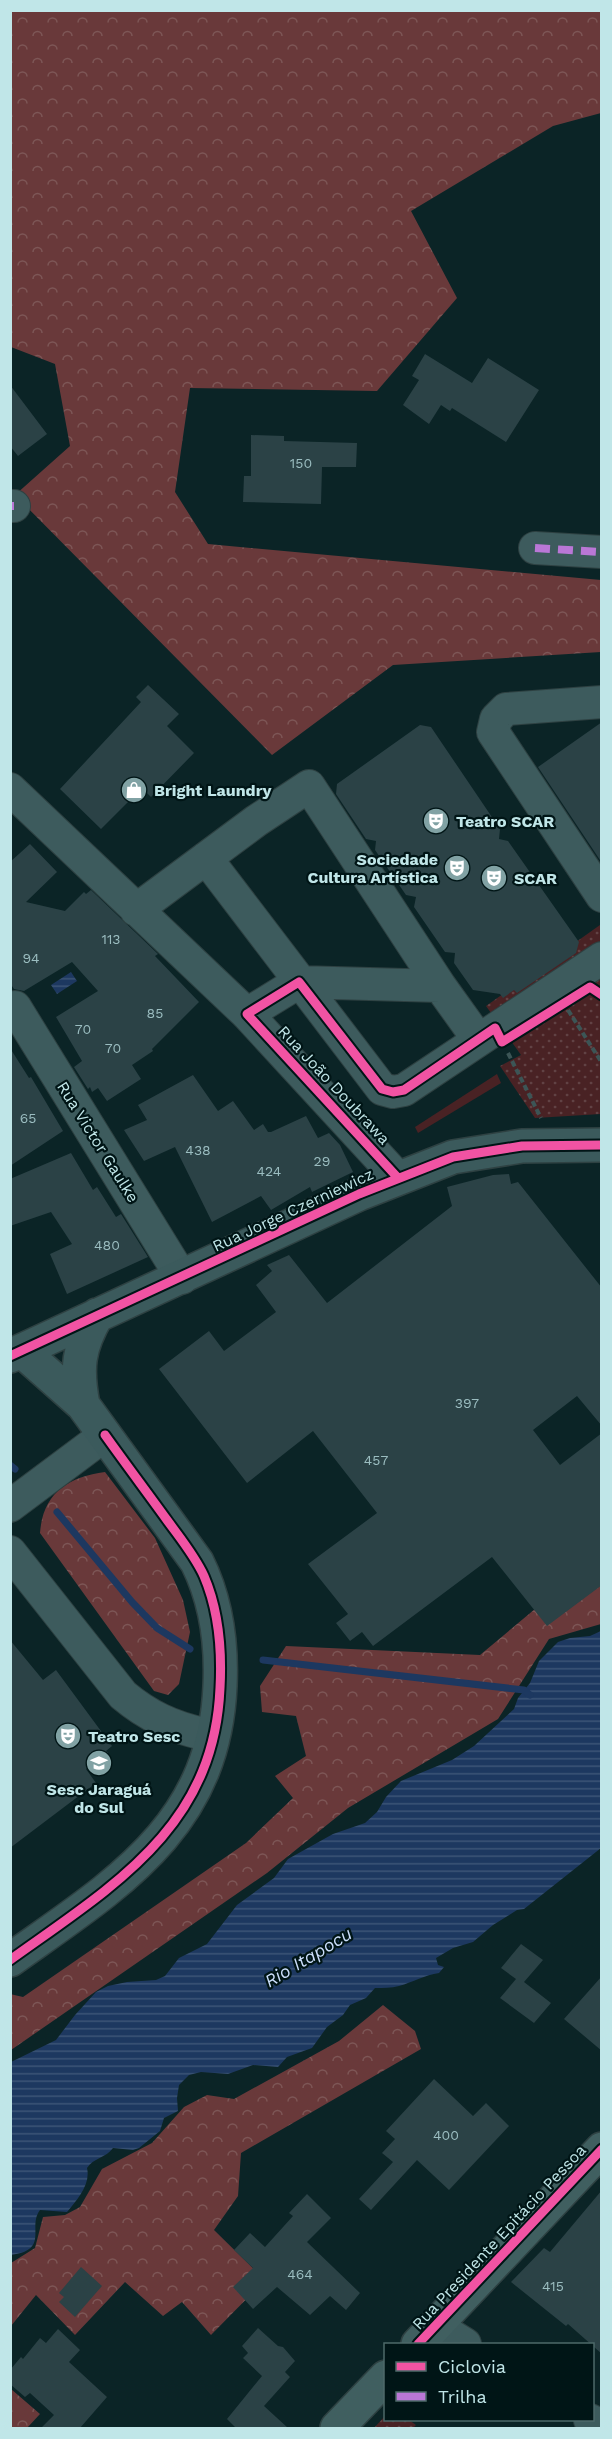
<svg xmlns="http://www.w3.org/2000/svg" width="612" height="2439" viewBox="0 0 612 2439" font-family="'Work Sans',sans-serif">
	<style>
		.forest { fill: url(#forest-crowns) }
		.park { fill: #492224 }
		.garden { fill: url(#garden-dots) }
		.water { fill: url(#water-rules) }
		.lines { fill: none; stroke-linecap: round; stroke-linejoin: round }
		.stream { stroke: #1d3860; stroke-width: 7 }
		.building { fill: #2b4246 }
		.minor-casing { stroke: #2e4142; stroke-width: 34 }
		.major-casing { stroke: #2e4142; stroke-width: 36 }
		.highway-casing { stroke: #2e4142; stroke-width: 36 }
		.path { stroke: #3c5556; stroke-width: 4; stroke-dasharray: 6 3; stroke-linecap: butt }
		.minor { stroke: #3d5b5d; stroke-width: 32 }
		.major { stroke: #3b5a5c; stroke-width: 33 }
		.highway { stroke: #405f60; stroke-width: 33 }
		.quiet { stroke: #ba77d6; stroke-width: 8; stroke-dasharray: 15 8; stroke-linecap: butt }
		.cycleway-casing { stroke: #001516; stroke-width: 13 }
		.cycleway { stroke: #f153a3; stroke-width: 9 }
		.labels { text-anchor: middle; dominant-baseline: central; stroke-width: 4.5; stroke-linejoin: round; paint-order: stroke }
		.number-label { font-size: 14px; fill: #9bbdc0 }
		.poi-label { font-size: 16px; font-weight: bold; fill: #c0e6e8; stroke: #001516; text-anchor: start }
		.street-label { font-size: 16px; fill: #c0e6e8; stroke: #001516 }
		.water-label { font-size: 18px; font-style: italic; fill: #cbdefb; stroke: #001516 }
	</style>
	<defs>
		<pattern id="forest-crowns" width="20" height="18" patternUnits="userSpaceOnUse" patternTransform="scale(1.5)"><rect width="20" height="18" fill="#69393a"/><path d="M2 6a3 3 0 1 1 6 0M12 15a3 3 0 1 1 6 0" fill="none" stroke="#7d5656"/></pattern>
		<pattern id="garden-dots" width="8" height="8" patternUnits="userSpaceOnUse" patternTransform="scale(1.5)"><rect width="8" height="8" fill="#492224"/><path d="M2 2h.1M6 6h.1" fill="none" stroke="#614244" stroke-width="1.8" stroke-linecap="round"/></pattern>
		<pattern id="water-rules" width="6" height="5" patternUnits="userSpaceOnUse" patternTransform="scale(1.5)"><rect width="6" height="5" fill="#1d3860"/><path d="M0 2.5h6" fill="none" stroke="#3c5577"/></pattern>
	</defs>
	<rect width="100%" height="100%" fill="#0b2426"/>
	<!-- forest -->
	<path class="forest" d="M10,11H601V113L553,126L411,211L457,298L377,391L190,388L175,492L208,544L601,580V652L393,665L272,755L15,495L70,446L55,364L11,347Z
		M105,1472L155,1538L183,1600L190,1632L179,1684L168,1695L154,1691L40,1533C43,1493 68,1477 105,1472Z
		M601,1579V1624L549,1639L498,1719L348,1808L267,1873L11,2050L10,1994L23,1997L246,1843L293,1798L275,1776L306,1756L296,1716L262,1712L260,1686L286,1646L480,1655L535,1609Z
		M383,2005L415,2031L421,2049L241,2153L238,2196L214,2230L265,2280L211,2335L182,2302L163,2316L125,2282L75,2335L36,2295L11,2326V2263L35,2248L43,2217L65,2215L80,2207L102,2169L152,2143L184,2107L207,2095L234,2099L339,2041Z
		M11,2389L40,2414L27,2428H11Z"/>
	<!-- park -->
	<path class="park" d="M497,1074L501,1083L418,1133L415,1127Z"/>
	<!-- garden -->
	<path class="garden" d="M600,925L602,928L601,1114L535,1118L500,1066L521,1055L486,1006Z
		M385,2416L386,2420H409L416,2425L413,2428H374Z"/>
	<!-- water -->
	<path class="water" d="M71,972L77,981L57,994L51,985Z
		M601,1631V1848L524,1909L517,1910L493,1925L473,1942L453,1948L436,1958L438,1965L444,1967L439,1973C425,1975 413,1982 399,1986C391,1988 383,1988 375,1988L366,1998L350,2005L343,2015L327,2027L312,2048L287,2057L278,2067L253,2065L228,2074L201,2072L189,2075L179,2085L177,2098L178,2111L164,2118L160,2131L139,2148L133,2150L113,2148C106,2158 93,2158 87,2168C91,2184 77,2200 67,2212L40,2210C27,2227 50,2250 11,2255V2062L56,2040L75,2015L96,1992L108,1986L127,1982L156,1980L165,1976L179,1958L207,1944L237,1905L274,1878L288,1859L333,1834L365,1823L377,1812L386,1797L401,1781L452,1760L474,1746L514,1709L518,1698L530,1683L539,1661L558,1642L570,1638L590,1636Z"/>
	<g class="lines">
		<!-- stream -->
		<path class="stream" d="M10,1465L15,1469
			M57,1512L132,1602L157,1628L190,1649
			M263,1660L524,1690L530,1695"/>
	</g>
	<!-- building -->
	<path class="building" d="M425,354L472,383L488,358L539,390L506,442L452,408L450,411L441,405L429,424L403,405L419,380L412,376Z
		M10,385L47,434L18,456L10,446Z
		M251,435L284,436V441L357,443L356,467H322L321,504L243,502L244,476H251Z
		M148,685L179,714L167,726L194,753L151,797L142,788L101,829L60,789L141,702L136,697Z
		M602,722V863L538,767Z
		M420,725L431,727L500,829L499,839L508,841L579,942L576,953L517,993L514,990L503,998L500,994L473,990L454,963L455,953L445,952L414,907L416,897L406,895L375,850L376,841L366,839L336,794L337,784Z
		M30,844L57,872L26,902L65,911L84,892L86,894L91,890L158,954L155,956L199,1002L152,1049L153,1051L132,1065L141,1079L107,1101L98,1088L92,1092L90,1087L88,1089L74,1067L82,1061L56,1017L98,991L72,962L24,991L14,989L10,983V862Z
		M10,1048L29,1078L31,1077L63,1131L10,1166Z
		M193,1075L218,1111L233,1101L254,1130L263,1124L268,1132H271L306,1116L318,1138L329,1133L340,1145L353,1172L312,1192L310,1187L271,1210L261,1196L212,1222L175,1147L144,1161L124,1130L147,1120L138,1105Z
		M71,1153L93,1190L97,1187L116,1217L121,1214L148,1257L67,1294L50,1254L72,1244L51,1212L10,1226V1179Z
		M509,1174L511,1184L518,1182L602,1288V1426L577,1396L533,1430L560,1465L602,1433V1585L547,1626L492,1557L373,1646L362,1632L350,1641L336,1623L348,1614L308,1564L377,1513L313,1431L247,1483L159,1369L209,1331L224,1351L276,1312L256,1285L272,1271L267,1265L289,1255L327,1303L452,1206L447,1187L493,1175Z
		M10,1640L43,1680L56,1670L112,1746L106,1751L108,1753L86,1769L96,1783L10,1848Z
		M521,1944L543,1960L524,1982L551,2003L534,2023L500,1998L516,1979L501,1968Z
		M602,1976V2051L564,2019Z
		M434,2079L473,2116L486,2103L509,2126L449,2190L417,2160L371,2210L359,2199L393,2162L382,2153L395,2139L386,2131Z
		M602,2190V2354L568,2324L566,2326L511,2282L544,2248L550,2252Z
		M307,2194L331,2218L307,2242L360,2293L346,2310L330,2296L310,2315L277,2287L253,2309L233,2287L253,2268L234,2250L250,2233L265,2247L293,2216L289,2213Z
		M81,2267L102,2286L75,2317L59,2302L64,2297L59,2293Z
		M258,2328L278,2346L283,2347L295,2361L285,2372L290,2377L264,2406L288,2428H236L227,2419L262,2376L243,2358L248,2353L242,2346Z
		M58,2329L80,2350L69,2362L107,2397L80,2428H41L54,2415L30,2393L25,2397L10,2384V2370L21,2357L23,2359L40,2338L46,2343Z"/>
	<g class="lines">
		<!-- minor casing -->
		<g class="minor-casing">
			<path id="minor" d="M10,506H14
				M535,548L602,552
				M602,702L506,709L496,719L493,732L602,896
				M10,789L247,1014L398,1178
				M206,858L382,1089L393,1092L404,1090L602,958
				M136,910L256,821L309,786L440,986L478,1039
				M15,1007L182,1278
				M247,1014L299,982L440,986
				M10,1506L105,1435
				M10,1552L123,1695C148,1716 172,1727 204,1734
				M436,2326L465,2344
				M590,2420L602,2426"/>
		</g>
		<!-- major casing -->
		<g class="major-casing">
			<path id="major" d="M10,1356L359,1194L453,1157L522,1146L602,1145
				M83,1405C76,1368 78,1348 97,1315
				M10,1960C115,1885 214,1828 220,1686C222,1643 216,1600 197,1562L83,1405L22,1351"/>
		</g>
		<!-- highway casing -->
		<g class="highway-casing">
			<path id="highway" d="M418,2344L602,2149
				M337,2428L386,2377"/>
		</g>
		<!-- path -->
		<path class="path" d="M568,1010L602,1063
			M508,1053L541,1118"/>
		<!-- minor -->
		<use href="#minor" class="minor"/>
		<!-- major -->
		<use href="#major" class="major"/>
		<!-- highway -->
		<use href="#highway" class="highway"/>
		<!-- quiet -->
		<path class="quiet" d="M10,506H14
			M535,548L602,552"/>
		<!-- cycleway casing -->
		<g class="cycleway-casing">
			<path id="cycleway" d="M398,1178L247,1014L299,982L382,1089L393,1092L404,1090L495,1028L502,1042L590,987L602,995
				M10,1356L359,1194L453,1157L522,1146L602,1145
				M10,1960C113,1886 214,1828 220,1688C222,1651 219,1611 204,1576C195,1556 180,1538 167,1520C146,1491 125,1463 105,1435
				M418,2344L602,2149"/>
		</g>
		<!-- cycleway -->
		<use href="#cycleway" class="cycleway"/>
	</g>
	<!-- icons -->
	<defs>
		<g id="shop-disc" transform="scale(1.35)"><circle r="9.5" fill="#81a2a4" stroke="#001516"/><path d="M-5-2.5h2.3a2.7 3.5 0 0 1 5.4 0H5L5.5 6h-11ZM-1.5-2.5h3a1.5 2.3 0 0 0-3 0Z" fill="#fff"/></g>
		<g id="theatre-disc" transform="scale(1.35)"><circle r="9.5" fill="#81a2a4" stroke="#001516"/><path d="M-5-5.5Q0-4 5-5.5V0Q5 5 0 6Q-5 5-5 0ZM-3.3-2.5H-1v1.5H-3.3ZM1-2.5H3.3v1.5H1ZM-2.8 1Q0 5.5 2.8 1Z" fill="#fff"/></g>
		<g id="school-disc" transform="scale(1.35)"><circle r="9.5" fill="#81a2a4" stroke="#001516"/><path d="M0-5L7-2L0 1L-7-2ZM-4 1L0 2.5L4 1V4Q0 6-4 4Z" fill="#fff"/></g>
	</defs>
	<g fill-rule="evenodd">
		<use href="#shop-disc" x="134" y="790"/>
		<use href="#theatre-disc" x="436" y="821"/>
		<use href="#theatre-disc" x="457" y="868"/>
		<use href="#theatre-disc" x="494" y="878"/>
		<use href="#theatre-disc" x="68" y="1736"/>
		<use href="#school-disc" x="99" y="1763"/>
	</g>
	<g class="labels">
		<!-- number labels -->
		<g class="number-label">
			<text x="301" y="463">150</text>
			<text x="111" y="939">113</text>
			<text x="31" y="958">94</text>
			<text x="155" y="1013">85</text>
			<text x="83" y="1029">70</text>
			<text x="113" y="1048">70</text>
			<text x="28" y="1118">65</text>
			<text x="198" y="1150">438</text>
			<text x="322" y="1161">29</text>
			<text x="269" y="1171">424</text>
			<text x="107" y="1245">480</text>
			<text x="467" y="1403">397</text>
			<text x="376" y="1460">457</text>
			<text x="446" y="2135">400</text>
			<text x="300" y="2274">464</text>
			<text x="553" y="2286">415</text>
		</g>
		<!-- poi labels -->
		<g class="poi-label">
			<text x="154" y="790">Bright Laundry</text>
			<text x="456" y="821">Teatro SCAR</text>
			<text x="438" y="859" text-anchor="end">Sociedade<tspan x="438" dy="18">Cultura Artística</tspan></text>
			<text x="514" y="878">SCAR</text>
			<text x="88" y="1736">Teatro Sesc</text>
			<text x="99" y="1789" text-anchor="middle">Sesc Jaraguá<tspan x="99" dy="18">do Sul</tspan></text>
		</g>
		<!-- street labels -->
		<g class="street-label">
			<text transform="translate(334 1085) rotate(47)">Rua João Doubrawa</text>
			<text transform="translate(98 1142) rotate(58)">Rua Victor Gaulke</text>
			<text transform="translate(293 1210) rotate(-25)">Rua Jorge Czerniewicz</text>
			<text transform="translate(499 2237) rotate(-47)">Rua Presidente Epitácio Pessoa</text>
		</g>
		<!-- water labels -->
		<g class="water-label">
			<text transform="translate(308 1957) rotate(-31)">Rio Itapocu</text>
		</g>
	</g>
	<!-- border -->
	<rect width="612" height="2439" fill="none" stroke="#c0e6e8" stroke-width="24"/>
	<!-- legend -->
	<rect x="384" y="2343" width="210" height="78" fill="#001516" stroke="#4d696a" stroke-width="1.5"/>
	<rect x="396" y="2362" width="30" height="9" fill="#f153a3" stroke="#4d696a" stroke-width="1.5"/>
	<text x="438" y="2373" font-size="18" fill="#c0e6e8">Ciclovia</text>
	<rect x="396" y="2392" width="30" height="9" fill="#ba77d6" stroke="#4d696a" stroke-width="1.5"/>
	<text x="438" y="2403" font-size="18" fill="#c0e6e8">Trilha</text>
</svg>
